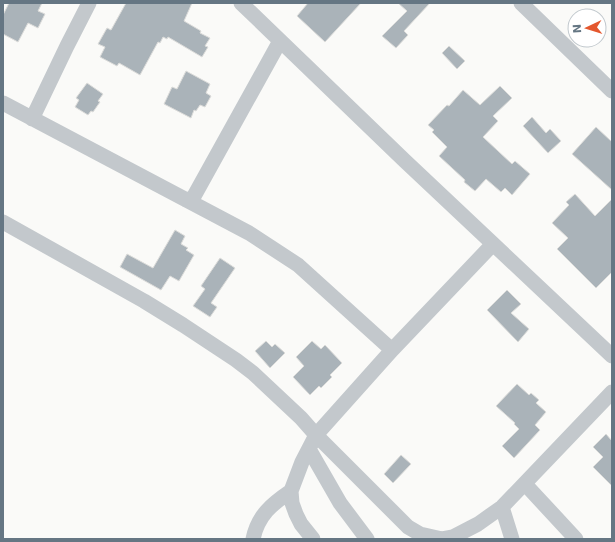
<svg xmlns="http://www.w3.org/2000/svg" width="615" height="542" viewBox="0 0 615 542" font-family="'DejaVu Sans',sans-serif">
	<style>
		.building { fill: #aab3b9; stroke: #dcdcda }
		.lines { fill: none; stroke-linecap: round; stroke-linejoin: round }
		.street { stroke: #c3c8cc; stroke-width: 15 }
	</style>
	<rect width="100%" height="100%" fill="#fafaf8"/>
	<!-- building -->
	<path class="building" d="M9,3H42L38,11L45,14L38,28L28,23L18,42L3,34V15Z
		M126,3H192L184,21L201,31L200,33L210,38L205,46L208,47L202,57L168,37L167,39L163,37L160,43L158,42L140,75L119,63L117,66L100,57L105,47L98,44L107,28L111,30Z
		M308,3H361L325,42L297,16Z
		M398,3H430L404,31L408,35L396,48L382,36L407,11Z
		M449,46L465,61L457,69L442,53Z
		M186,71L210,84L206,93L211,96L205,107L200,105L196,111L194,110L191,118L164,104L172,87L177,89Z
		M87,83L103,94L98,101L100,102L93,112L91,111L88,115L75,107L79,100L76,98Z
		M500,86L512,98L493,116L498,121L483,137L512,164L515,161L530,174L512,195L505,188L501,192L486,179L475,191L464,182L465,180L439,156L447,147L432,132L434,130L428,125L447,105L449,106L463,90L480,105Z
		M532,117L546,133L550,129L561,141L548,153L523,126Z
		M596,127L612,142V190L572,154Z
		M575,194L595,216L612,199V272L596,288L557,249L568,238L552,223L569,205L566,202Z
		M175,230L185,236L181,244L188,248L186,250L194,255L179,281L170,276L161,290L120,267L127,254L153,268Z
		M220,258L235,268L211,303L217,307L210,317L193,306L205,289L201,286Z
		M507,290L521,304L511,313L529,329L518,342L487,310Z
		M266,341L272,347L275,344L285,353L270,368L255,351Z
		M312,341L321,349L325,345L342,363L330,375L332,377L321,388L319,386L310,395L293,377L304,366L296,357Z
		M517,384L529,395L531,393L539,400L536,403L546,412L535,425L540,430L514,458L502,446L519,429L514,424L515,423L496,406Z
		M606,434L612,441V486L593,467L603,457L593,447Z
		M401,455L411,464L393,483L384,474Z"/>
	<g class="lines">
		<!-- street -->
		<path class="street" d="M241,3L405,161L612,356
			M521,3L612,91
			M3,103L249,233L298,265L392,350
			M32,119L67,46L89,3
			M186,200L193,198L280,41
			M3,222L144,301L183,325L236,360L253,373L301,418L316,435L408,527L420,534L442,539L453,537L478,524L502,507L612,392
			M309,449L340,503L367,539
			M525,484L576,539
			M502,507L512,539
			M253,539C258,515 272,504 291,491
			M313,539L301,524L296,514L292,503L291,491L302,462L316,435L392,350L493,244"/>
	</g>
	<!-- border -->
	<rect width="615" height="542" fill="none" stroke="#657683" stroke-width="8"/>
	<!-- north arrow -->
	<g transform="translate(587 28) rotate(266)"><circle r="19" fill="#ffffff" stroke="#c1c8cd"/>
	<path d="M0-3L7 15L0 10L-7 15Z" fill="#e4572e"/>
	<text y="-6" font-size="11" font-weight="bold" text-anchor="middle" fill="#657683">N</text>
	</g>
</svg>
